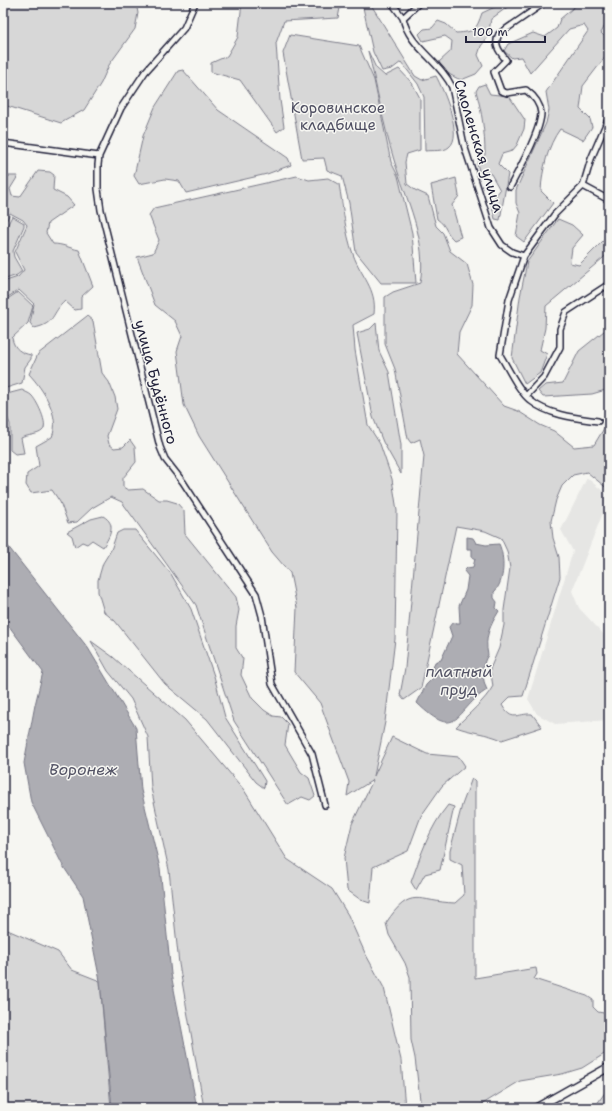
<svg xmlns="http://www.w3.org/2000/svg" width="612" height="1111" viewBox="0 0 612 1111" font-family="'Shantell Sans',sans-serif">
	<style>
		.built { fill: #e6e6e4 }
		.green { fill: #d7d7d7; stroke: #7c7c89 }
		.water { fill: #adadb3; stroke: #757583 }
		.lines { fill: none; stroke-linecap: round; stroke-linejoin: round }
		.minor-casing { stroke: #22223b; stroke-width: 8 }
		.secondary-casing { stroke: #22223b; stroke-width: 10 }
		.minor { stroke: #f6f6f2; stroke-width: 5 }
		.secondary { stroke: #f6f6f2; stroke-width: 7 }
		.labels { text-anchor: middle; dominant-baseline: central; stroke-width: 3; stroke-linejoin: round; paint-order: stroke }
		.park-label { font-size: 15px; fill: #4f4f62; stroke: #f6f6f2 }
		.street-label { font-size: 15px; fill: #22223b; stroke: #f6f6f2 }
		.water-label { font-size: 16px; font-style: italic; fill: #535365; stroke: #f6f6f2 }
	</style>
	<rect width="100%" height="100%" fill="#f6f6f2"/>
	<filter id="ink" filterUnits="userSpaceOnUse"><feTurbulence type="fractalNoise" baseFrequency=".025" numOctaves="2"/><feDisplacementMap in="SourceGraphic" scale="8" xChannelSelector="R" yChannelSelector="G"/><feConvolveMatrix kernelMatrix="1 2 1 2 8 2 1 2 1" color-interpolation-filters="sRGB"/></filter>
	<g filter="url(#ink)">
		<!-- built -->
		<path class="built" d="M587,478L609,496V506L606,505L572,591L579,608L609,640V720L555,724L537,714L528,699L573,551L561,530Z"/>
		<!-- green -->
		<path class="green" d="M3,3H136L138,13L135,29L109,65L101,83L84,110L61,123L7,106L3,103Z
			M242,3H341L338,18L284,21L276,43L280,100L284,127L277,132L240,80L211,72V63L227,56L238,37Z
			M362,3H370L415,76L422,80L436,76C443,89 464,136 449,147C444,152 432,150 425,151L424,97L418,84L401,62L392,69L382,71L373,52Z
			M497,3H513L491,19L488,37L481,46L478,55L483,66L476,74L461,80C451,76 443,71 439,62L451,51L452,41L445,36L423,41L419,34L424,29L432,28L438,21L446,24L456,33C475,32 476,30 482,13L497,6Z
			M579,3H609V18L601,33L609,41V52L583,86L580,109L590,119L592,127L583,140L560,129C548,145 542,170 541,191L553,203L524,242L516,236L520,213L516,203V190L546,123L549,110L546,92L588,31L584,25L569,29L530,73L521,57L512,58L504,51L508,44L533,33L545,37L557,28L560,19Z
			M290,35L359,46L374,80L391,162L398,176L412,233L416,283H381L356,252L349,203L342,176L327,170L324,158L302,159L283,53Z
			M368,51L376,68L385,76L399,69L412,83L420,98V150L407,154L405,162L407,184L415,190L428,196L436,226L443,233L450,251L467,264L473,285L472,305L459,332L457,354L504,406L518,411L540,425L554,431L574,447L594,445L609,420V490L587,472L573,475L562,486L556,500L551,521L553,538L559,557L560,577L523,696L510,697L502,705C512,723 517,713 532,714L542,727L502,740C486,733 472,733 456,727C468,714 485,701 493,686L490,669L499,648L504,625V610L510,568L507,551L501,538L485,531L456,526L421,688L404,700L400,695L405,668L424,456L420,439L411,443L408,439L395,369L385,344V297L393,292L420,283C428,240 406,200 394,160C383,124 377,87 368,51Z
			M183,70L218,110L288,158L291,165L267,174L186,193L179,181L165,179L139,184L134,176L143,136L155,107L178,71Z
			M485,84L490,94L509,96L525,120L524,129L517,145L512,151L502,154L498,164L508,174L500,220L495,219L491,202L500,190L491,174L479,171L477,163L485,155C485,133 482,112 476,91L479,86Z
			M38,171L50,172L54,175L53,190L67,197L74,205L48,223L46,233L53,244C63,244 69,248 79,250L93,286L81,297V309L75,310L65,301C51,313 56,324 34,328L30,323L34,304L19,290L3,300V282L18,277L24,270L15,252L27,225L23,220L10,213L3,228V176H18L10,189L12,196L20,197Z
			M297,176L309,180L328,178L339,184C343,207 345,232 353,254C361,277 377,288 374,314L353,325L355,350L368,425L380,444L392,479L397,511L395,639L385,722L374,776L392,737L427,754L459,757L465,766L442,786L421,816L408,851L373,867L370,903L361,900L347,890L344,858L352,824L373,780L347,796L349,782L320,703L294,672L297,608L290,573L272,552L199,436L184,405L177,351L182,336L175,321L155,305L137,257L153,253L159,240L149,215L154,208Z
			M456,178L459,196L452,205L461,237L454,240C445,232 447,226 437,219L431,185Z
			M12,216L24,223V226L13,251L14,257L22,271L17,275L3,280V234Z
			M558,219L572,225L583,235L572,248L570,263L579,265L609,235V253L546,306L545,328L540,350L547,354L540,373L525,384L512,358L520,297L527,262Z
			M18,292L33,306L28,323L12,338C14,349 21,353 31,355V359L25,367L22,383L3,389V302Z
			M87,316L93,321L102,373L109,382L115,397L117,409L107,436L109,444L114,448L123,447L130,440L135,447L136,462L123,478V487L128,490L143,489L159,500H167L177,503L184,511L185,534L236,597L239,610L236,626V648L243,659L241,675L252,698L264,710L273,716L281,717L288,724L285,745L301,772L309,778L315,796L310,800L302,797L288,805L234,721L196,605L122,502L111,497L92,508L77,522L68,523L60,502L52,490L31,493L26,485L27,474L39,466L36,446L52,437C61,416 43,389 29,374L38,354Z
			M376,323L379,351L389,372L401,445V474L383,442L373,417L357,333L370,329Z
			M609,327V389L592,394L543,397L538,391L545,385L563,383L579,351Z
			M22,390C25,392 29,393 31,395C36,399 50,426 42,431C38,435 27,435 21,438L24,453L15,454L10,450V424L3,407V395Z
			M103,516C117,524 110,536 103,547L92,540L87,544L82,542L75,547L72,536L67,532L91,519Z
			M123,530H135L171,574L191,609L214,676L225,717L265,781L264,788L256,782L207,719L165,684L115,621L104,612L98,592V580L103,563L111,550L117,533Z
			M91,641L113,657L185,720L244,790L287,859L332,889L348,915L365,953L384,988L401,1060L405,1108H204L179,964L169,870L151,788L148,737L131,699L108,671Z
			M472,778L475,781V978L536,968L537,974L534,979L587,996L593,1000V1007L598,1012L609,1014V1051L582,1068L562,1074L520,1081L476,1108H421L415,1058L411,1040L410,977L405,963L389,935L386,923C411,885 418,902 455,903L464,895L462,865L450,859V851L462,805Z
			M448,805L454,807L440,870L425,874L416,890L411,882C421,855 429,828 448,805Z
			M3,928L58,952L72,970L100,981L111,1108H3Z
			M609,1087V1108H594Z"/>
		<!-- water -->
		<path class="water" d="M467,537L473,538L476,543L486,545L499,544C505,557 505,582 494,592V598L497,602L496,608L499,611C490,626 484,637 488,655C481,665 482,679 487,690C455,709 459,744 417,703L426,685L436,675L433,668L435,662L441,660L452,636L449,627L452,623H460L459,606L466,590L468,576L464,571L467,568L473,567L475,559L472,557V549H467Z
			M3,540L88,648L136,728L141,790L160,868L171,974L197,1108H112L100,981L83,896L63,866L31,802L24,763L35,705L43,672L3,618Z"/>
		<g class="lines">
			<!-- minor casing -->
			<g class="minor-casing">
				<path id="minor" d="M195,3L184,28L145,72L121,108L99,156L98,165V189L101,210L160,447L165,459L183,482L256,594L262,616L272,684L312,754L325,805
					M392,3L403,18
					M419,3L403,18C409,47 440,61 452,87L464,145L491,228L502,245L512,252L524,256
					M3,143L99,156
					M583,186L609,200
					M510,187C519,170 541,131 541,113C540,103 534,96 526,90L507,93L501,91L494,72L506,60C500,52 493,45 499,34L544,3
					M526,396L544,377L560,347V329L566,312L609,284
					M598,421C576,418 548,415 531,401C519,392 508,368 500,355L509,300L524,256L555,214L583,186L591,159L609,117"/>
			</g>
			<!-- secondary casing -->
			<g class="secondary-casing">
				<path id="secondary" d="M536,1108L609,1067"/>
			</g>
			<!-- minor -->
			<use href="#minor" class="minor"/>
			<!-- secondary -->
			<use href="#secondary" class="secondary"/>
		</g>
	</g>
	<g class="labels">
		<!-- park labels -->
		<g class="park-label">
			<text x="338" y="108">Коровинское<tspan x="338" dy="17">кладбище</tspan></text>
		</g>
		<!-- street labels -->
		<g class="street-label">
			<text transform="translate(479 146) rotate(73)">Смоленская улица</text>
			<text transform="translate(156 382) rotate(75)">улица Будённого</text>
		</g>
		<!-- water labels -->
		<g class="water-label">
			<text x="459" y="671">платный<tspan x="459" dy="18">пруд</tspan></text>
			<text x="83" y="769">Воронеж</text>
		</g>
	</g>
	<!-- margin -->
	<rect width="612" height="1111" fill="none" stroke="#f6f6f2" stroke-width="16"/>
	<rect x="8" y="8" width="596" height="1095" fill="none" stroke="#22223b" stroke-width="1.5" filter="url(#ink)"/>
	<!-- scale -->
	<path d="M466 36v6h79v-6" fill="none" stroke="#22223b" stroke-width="2"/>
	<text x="472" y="36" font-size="12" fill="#22223b" stroke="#f6f6f2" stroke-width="3" paint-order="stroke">100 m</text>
</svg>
